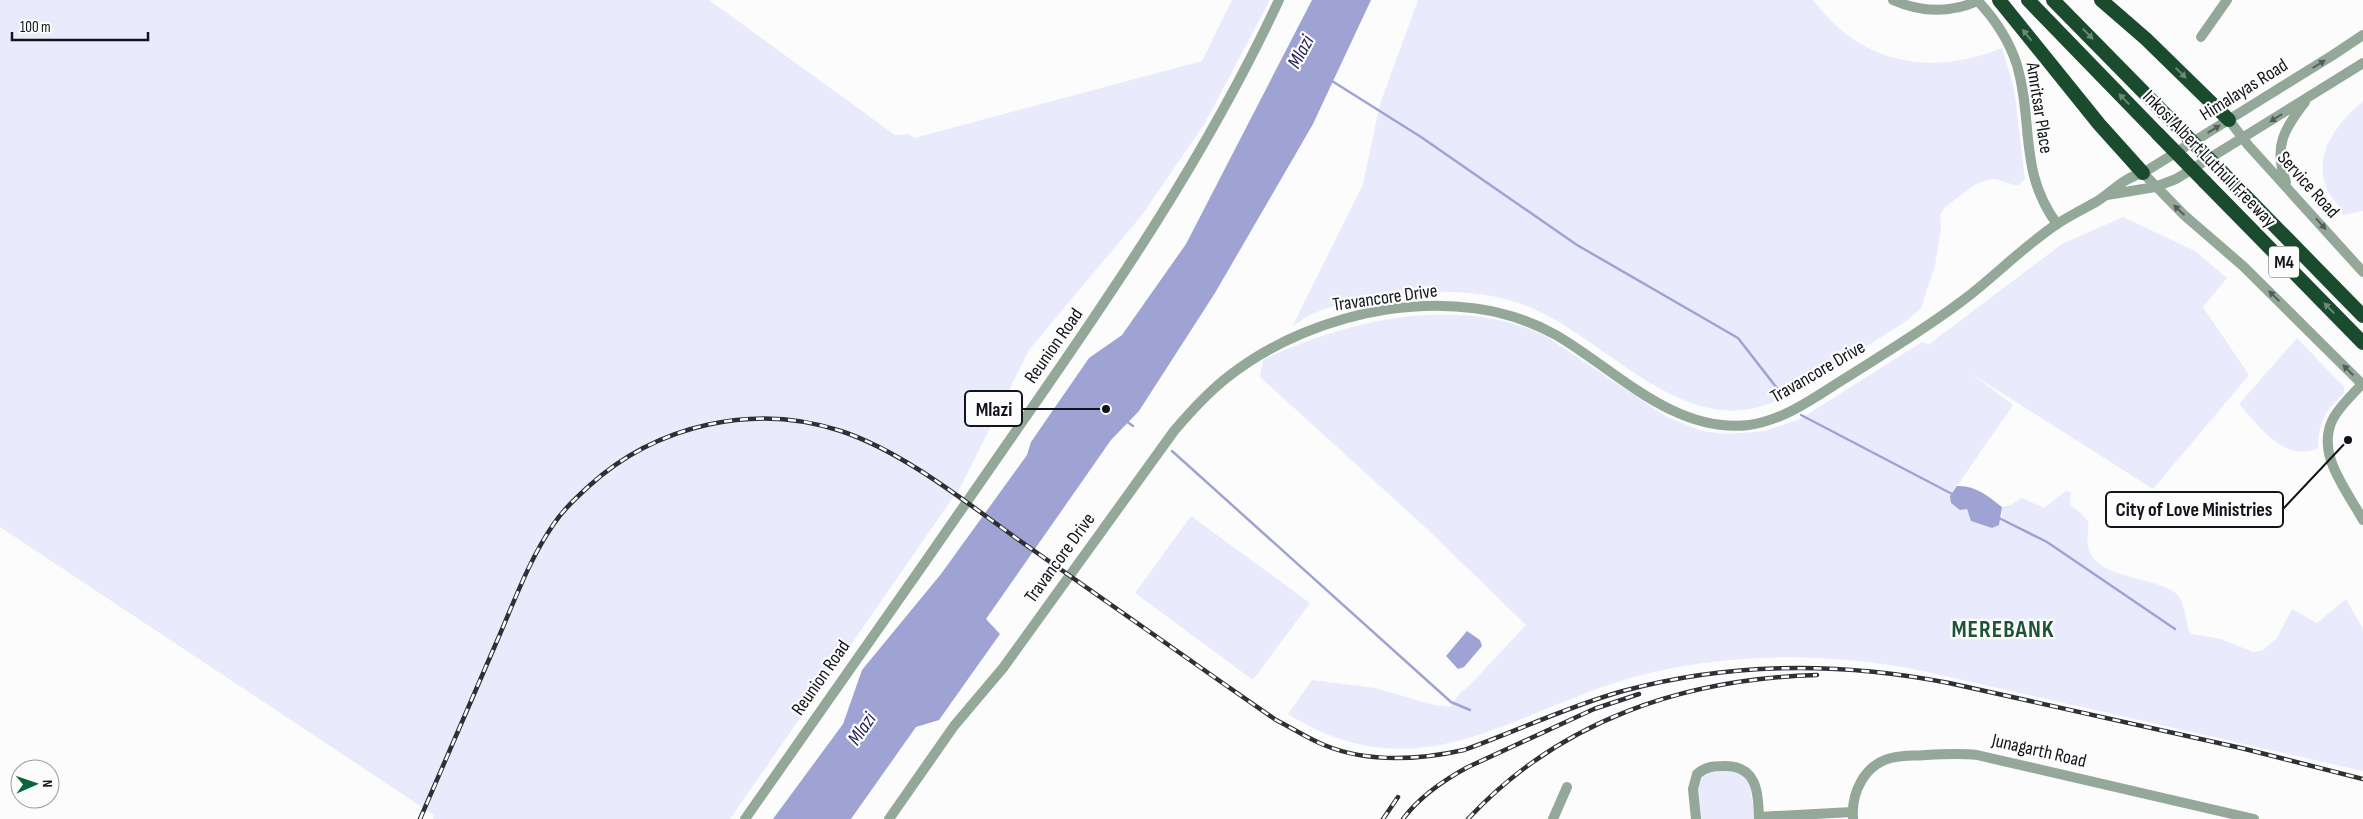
<svg xmlns="http://www.w3.org/2000/svg" width="2363" height="819" viewBox="0 0 2363 819" font-family="'Sofia Sans Condensed',sans-serif">
	<style>
		.green { fill: #e9ebfd }
		.water { fill: #9fa3d4 }
		.lines { fill: none; stroke-linecap: round; stroke-linejoin: round }
		.stream { stroke: #9fa3d4; stroke-width: 2.5 }
		.minor { stroke: #93a899; stroke-width: 10 }
		.highway { stroke: #1b4b2f; stroke-width: 14 }
		.rail-casing { stroke: #2f3036; stroke-width: 4.5 }
		.rail { stroke: #fcfcfc; stroke-width: 2.5; stroke-dasharray: 8; stroke-linecap: butt }
		.highway-bridge { stroke: #1b4b2f; stroke-width: 14 }
		.oneway { fill: #6a8977 }
		.oneway2 { fill: #535e5a }
		.labels { text-anchor: middle; dominant-baseline: central; stroke-width: 4.5; stroke-linejoin: round; paint-order: stroke }
		.shield { fill: #fcfcfc; stroke: #595a5e; stroke-width: 1 }
		.shield-label { font-size: 18px; font-weight: bold; fill: #13141b }
		.street-label { font-size: 19px; fill: #13141b; stroke: #fcfcfc }
		.water-label { font-size: 20px; font-style: italic; fill: #231f59; stroke: #fcfcfc }
		.district-label { font-size: 24px; font-weight: bold; letter-spacing: 1px; fill: #1c5435; stroke: #fcfcfc }
		.leader { fill: none; stroke: #13141b; stroke-width: 2 }
		.callout-dot { fill: #13141b; stroke: #fcfcfc; stroke-width: 2 }
		.callout { fill: #fcfcfc; stroke: #13141b; stroke-width: 2 }
		.callout-label { font-size: 20px; text-anchor: middle; font-weight: bold; fill: #13141b }
	</style>
	<rect width="100%" height="100%" fill="#fcfcfc"/>
	<!-- green -->
	<path class="green" d="M0,0H709L895,135L909,134L914,138L1202,61L1232,0H1270L1205,123L1142,215L1029,350L961,486L730,819H433L434,815L0,527Z
		M1418,0H1813C1861,64 1929,77 2002,48L2014,88L2025,179L2018,186L1995,179L1987,180L1976,184L1945,207L1940,216L1941,228L1935,266L1921,308L1908,320C1883,336 1859,351 1834,367C1806,385 1778,406 1743,410C1669,418 1602,340 1536,310C1490,289 1438,289 1388,296C1356,300 1317,306 1292,327L1363,184L1380,104Z
		M2363,101V211L2343,215C2340,204 2331,199 2327,189C2312,153 2338,123 2363,101Z
		M2123,217L2195,251L2227,278L2203,307L2249,375L2153,489L1972,374L2013,405L1950,496L1967,509L1969,514L2002,519V507L2010,505L2022,498L2044,508L2066,491L2071,492L2070,504C2075,509 2083,514 2087,520C2092,528 2081,544 2095,560C2116,582 2171,578 2181,600C2185,609 2186,621 2189,631L2192,634L2221,639L2253,652L2263,650L2277,638L2292,609L2317,623L2346,599L2363,629V771L1923,671C1833,653 1739,652 1649,673C1517,705 1424,799 1288,714L1312,680L1375,688L1434,705L1450,707L1462,690H1465L1526,625L1426,528L1260,377L1263,360C1344,320 1462,293 1547,337L1667,417L1702,431L1727,434L1765,431L1800,419L1922,342L1928,345L2062,244Z
		M2297,338L2344,387V393C2325,411 2319,422 2318,448C2285,464 2258,425 2239,404Z
		M1191,516L1310,603L1253,680L1135,593Z
		M1715,770L1740,771L1749,782L1755,819H1699C1698,807 1692,783 1703,775C1706,772 1711,771 1715,770Z"/>
	<!-- water -->
	<path class="water" d="M1312,0H1371L1313,124L1215,293L1139,411L1111,440L986,619L1000,634L939,720L916,727L851,819H773L843,724L862,670L941,574L1027,455L1031,442L1089,358L1122,335L1186,244Z
		M1957,486C1975,485 1988,496 2002,507L1999,525L1992,528L1971,521L1967,509L1960,510L1951,503L1950,496Z
		M1467,631L1480,640L1482,646L1464,667L1458,669L1446,656Z"/>
	<g class="lines">
		<!-- stream -->
		<path class="stream" d="M1332,81L1421,137L1577,245L1738,338L1783,396
			M1801,415L1954,495
			M1126,421L1133,426
			M1172,451L1451,702L1470,710
			M1999,518L2047,542L2175,629"/>
		<!-- minor -->
		<path class="minor" d="M1893,0C1922,13 1950,13 1978,1
			M1977,0C1995,19 2009,40 2017,65C2034,123 2018,171 2057,224
			M2201,37L2227,0
			M2229,120L2248,145L2363,272
			M2143,173L2184,215L2243,266L2363,385
			M2286,182C2273,147 2284,129 2305,102
			M2107,195L2155,187L2176,179L2363,63
			M2362,384C2353,394 2341,405 2334,417C2314,452 2346,489 2363,520
			M1759,817L1852,812
			M745,819C836,689 928,559 1018,428C1115,289 1207,154 1279,0
			M889,819L954,726L1003,668L1174,431C1191,411 1208,392 1229,376C1315,309 1457,279 1556,335C1616,370 1674,434 1749,425C1785,420 1815,397 1844,379C1885,353 1927,328 1966,298C1996,275 2024,246 2057,224C2069,216 2083,209 2096,202C2111,193 2124,177 2143,173L2333,55L2363,35
			M1553,819L1567,787
			M1696,819L1693,789L1697,774C1705,767 1713,766 1723,766C1757,765 1758,791 1759,819
			M1853,819C1851,793 1864,765 1891,758C1902,755 1915,756 1926,755C1943,754 1960,753 1977,755L2254,819"/>
		<!-- highway -->
		<path class="highway" d="M1999,0L2099,124L2143,173
			M2028,0L2158,134
			M2053,0L2169,118
			M2101,0L2146,39L2229,120
			M2221,171L2363,316
			M2205,182L2363,343"/>
		<!-- rail casing -->
		<g class="rail-casing">
			<path id="rail" d="M420,819C446,760 471,700 497,641C514,602 529,560 553,525C563,510 576,498 589,486C656,425 754,402 841,431C903,452 963,500 1016,538C1103,599 1189,660 1276,720C1292,728 1307,738 1324,745C1368,763 1419,760 1464,750C1517,731 1569,706 1623,691C1730,662 1842,662 1949,683L2241,748L2363,779
				M1383,819L1398,797
				M1403,819C1420,796 1444,780 1468,767L1594,709L1639,694
				M1468,819C1560,720 1684,679 1817,675"/>
		</g>
		<!-- rail -->
		<use href="#rail" class="rail"/>
		<!-- highway-bridge -->
		<path class="highway-bridge" d="M2169,118L2221,171
			M2158,134L2205,182"/>
	</g>
	<!-- one-way arrows -->
	<defs><path id="oneway-solid" d="M-6-.8H1V-3.2L6.5 0L1 3.2V.8H-6Z" transform="scale(1.25)"/></defs>
	<g class="oneway">
		<use href="#oneway-solid" transform="translate(2088 34) rotate(46)"/>
		<use href="#oneway-solid" transform="translate(2027 35) rotate(-129)"/>
		<use href="#oneway-solid" transform="translate(2181 73) rotate(44)"/>
		<use href="#oneway-solid" transform="translate(2124 99) rotate(-134)"/>
		<use href="#oneway-solid" transform="translate(2329 308) rotate(-134)"/>
	</g>
	<g class="oneway2">
		<use href="#oneway-solid" transform="translate(2319 64) rotate(-32)"/>
		<use href="#oneway-solid" transform="translate(2276 118) rotate(148)"/>
		<use href="#oneway-solid" transform="translate(2214 129) rotate(-31)"/>
		<use href="#oneway-solid" transform="translate(2179 210) rotate(-137)"/>
		<use href="#oneway-solid" transform="translate(2321 224) rotate(48)"/>
		<use href="#oneway-solid" transform="translate(2274 296) rotate(-136)"/>
		<use href="#oneway-solid" transform="translate(2348 370) rotate(-135)"/>
	</g>
	<g class="labels">
		<!-- shield labels -->
		<rect class="shield" x="2269" y="246.5" width="30" height="31" rx="4"/>
		<g class="shield-label">
			<text x="2284" y="262">M4</text>
		</g>
		<!-- street labels -->
		<g class="street-label">
			<text transform="translate(2244 90) rotate(-32)">Himalayas Road</text>
			<text transform="translate(2039 108) rotate(81)">Amritsar Place</text>
			<text transform="translate(2209 159) rotate(46)">Inkosi Albert Luthuli Freeway</text>
			<text transform="translate(2308 185) rotate(48)">Service Road</text>
			<text transform="translate(1385 298) rotate(-8)">Travancore Drive</text>
			<text transform="translate(1054 346) rotate(-55)">Reunion Road</text>
			<text transform="translate(1818 372) rotate(-30)">Travancore Drive</text>
			<text transform="translate(1060 558) rotate(-54)">Travancore Drive</text>
			<text transform="translate(821 678) rotate(-55)">Reunion Road</text>
			<text transform="translate(2039 751) rotate(13)">Junagarth Road</text>
		</g>
		<!-- water labels -->
		<g class="water-label">
			<text transform="translate(1301 52) rotate(-62)">Mlazi</text>
			<text transform="translate(862 729) rotate(-55)">Mlazi</text>
		</g>
		<!-- district labels -->
		<g class="district-label">
			<text x="2003" y="629">MEREBANK</text>
		</g>
	</g>
	<!-- callouts -->
	<path class="leader" d="M1106 409L1022 409M2348 440L2283 509"/>
	<g class="callout-dot">
		<circle cx="1106" cy="409" r="5"/>
		<circle cx="2348" cy="440" r="5"/>
	</g>
	<g class="callout">
		<rect x="965" y="391" width="57" height="35" rx="5"/>
		<rect x="2106" y="492" width="177" height="35" rx="5"/>
	</g>
	<g class="callout-label">
		<text x="994" y="416">Mlazi</text>
		<text x="2194" y="516">City of Love Ministries</text>
	</g>
	<!-- north arrow -->
	<g transform="translate(35 784) rotate(88)"><circle r="24" fill="#fcfcfc" stroke="#9f9fa2"/>
	<path d="M0-4L9 19L0 12L-9 19Z" fill="#07673a"/>
	<text y="-8" font-size="14" font-weight="bold" text-anchor="middle" fill="#13141b">N</text>
	</g>
	<!-- scale -->
	<path d="M12 32v8h136v-8" fill="none" stroke="#13141b" stroke-width="2.5"/>
	<text x="20" y="32" font-size="15" fill="#13141b" stroke="#fcfcfc" stroke-width="4" paint-order="stroke">100 m</text>
</svg>
